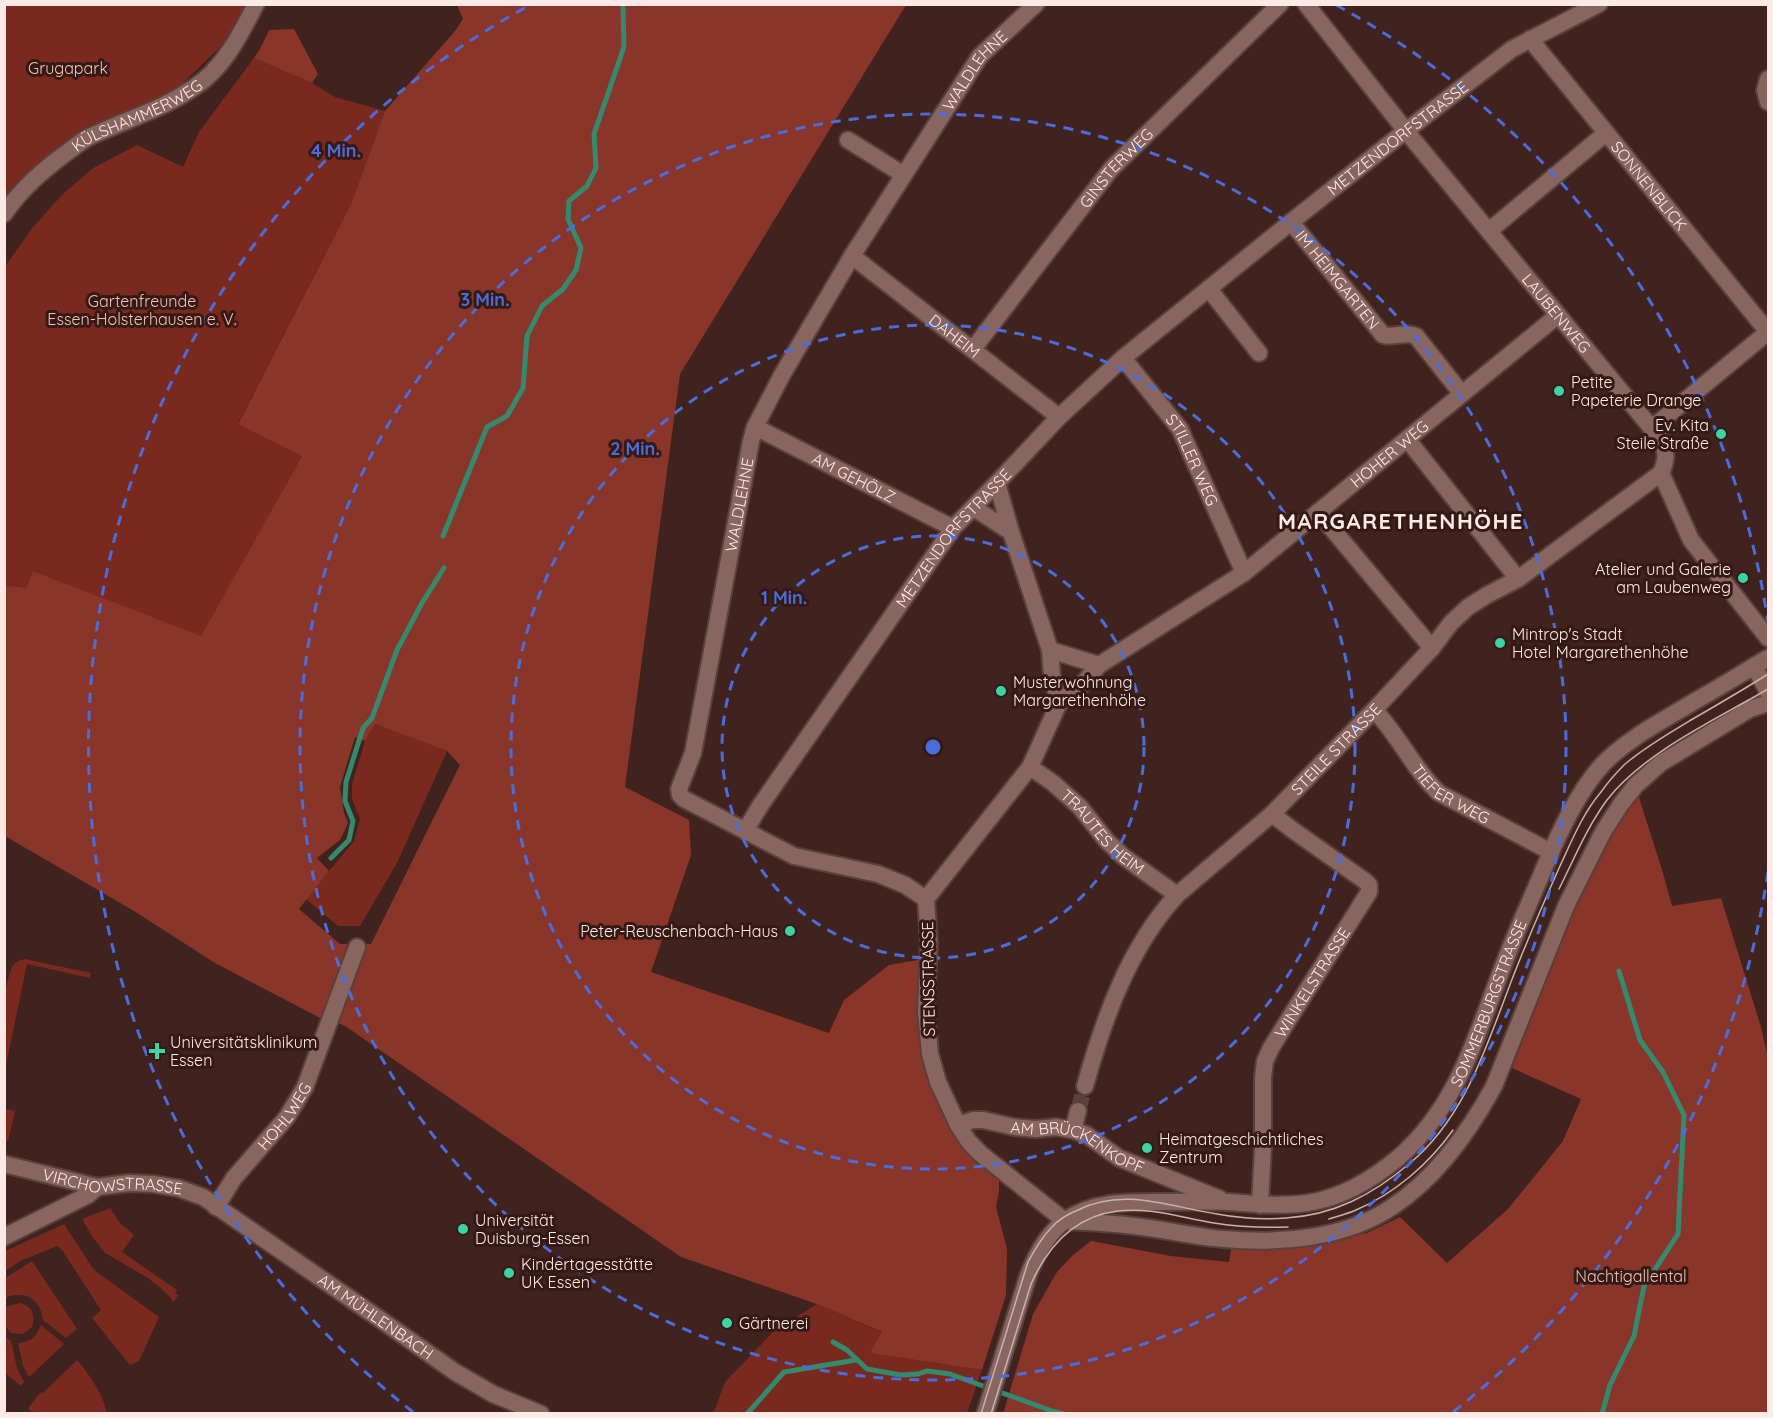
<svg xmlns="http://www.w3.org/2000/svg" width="1773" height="1418" viewBox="0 0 1773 1418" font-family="Quicksand,sans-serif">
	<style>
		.green { fill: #7a291e }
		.forest { fill: #8a3529; fill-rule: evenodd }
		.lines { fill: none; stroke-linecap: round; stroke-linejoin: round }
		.stream { stroke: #348a6c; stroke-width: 5 }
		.minor-tunnel { stroke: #5c413c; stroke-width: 16; stroke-dasharray: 16 8; stroke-linecap: butt }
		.minor-casing { stroke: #59403c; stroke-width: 20 }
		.minor { stroke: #88655f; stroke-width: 16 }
		.tram { stroke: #c8b1ad; stroke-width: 1.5 }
		.ring { fill: none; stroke: #4a6ddb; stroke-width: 3; stroke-dasharray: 10 8 }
		.poi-dot { fill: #3cd4a4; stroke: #351914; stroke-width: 2 }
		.labels { text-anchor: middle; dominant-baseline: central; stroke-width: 6; stroke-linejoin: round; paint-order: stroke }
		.park-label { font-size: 16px; fill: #f3c1b7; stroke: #351914 }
		.street-label { font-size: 16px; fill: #fde9e5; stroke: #351914 }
		.poi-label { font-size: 16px; fill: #fde9e5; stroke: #351914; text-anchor: start }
		.district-label { font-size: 22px; font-weight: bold; letter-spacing: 1.5px; fill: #fde9e5; stroke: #351914 }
		.centre { fill: #4a6ddb; stroke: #351914; stroke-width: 3 }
		.ring-label { font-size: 18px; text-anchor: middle; font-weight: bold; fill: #4a6ddb; stroke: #351914; stroke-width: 6; stroke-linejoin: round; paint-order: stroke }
	</style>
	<rect width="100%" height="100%" fill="#40231e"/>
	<!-- green -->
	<path class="green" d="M5,5H246L227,40L174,92L148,105L107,119L75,135L38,163L5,201Z
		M254,58L312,83L335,97L385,111L351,204L238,423L302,456L201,637L33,571L26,588L5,585L4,268L33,227L62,195L93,168L137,145L183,167L199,132Z
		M375,724L447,751L398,861L360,926H338L306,899L354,841L360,819L352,799V784L365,741Z
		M25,959L91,973L90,978L27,964L5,1070C4,1041 0,997 11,970C13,963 19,960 25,959Z
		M5,1109L15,1111L8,1141L5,1140Z
		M110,1208L120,1223L134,1235L122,1252L177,1290L175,1293L178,1295L174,1302L163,1290L148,1278L105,1253L94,1239L82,1219Z
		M64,1224L94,1270L159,1317L139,1361L130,1365L92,1318L101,1310L62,1250L57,1246L20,1261L5,1271V1251Z
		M32,1261L77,1329L66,1338L43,1320C41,1299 24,1289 5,1298V1278Z
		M20,1303C32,1306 36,1315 32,1327L23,1334L11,1333L5,1326V1307Z
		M817,1304L883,1333L871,1353L982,1370L967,1413L713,1414L725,1382L773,1332Z
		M41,1325L64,1344L29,1377L23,1366L18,1343C30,1342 37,1337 41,1325Z
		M5,1337L11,1341L17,1368L24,1382L21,1386L5,1373Z
		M77,1360C91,1377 102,1392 107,1413H32L28,1408L41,1392L43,1393Z"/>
	<!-- forest -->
	<path class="forest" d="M457,5H906L680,374L625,787L689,820L691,855L651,972L829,1033L844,1000L889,965L924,959L936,1084L999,1170V1191L996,1207L1007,1249L1006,1295L982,1370L870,1353L882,1332L817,1304L681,1257L345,1026L338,1023L326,1021L215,963L134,911L5,836L4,585L26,588L33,571L201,636L302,456L238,424L351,204L385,111L455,31L463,19ZM375,724L447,751L460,765L371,944H340L299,909L329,871L317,858L340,840L348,823L344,813L340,787L355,737L365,741Z
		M294,29L318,74L312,83L254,58L261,47L269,30Z
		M1637,791L1663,873L1672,906L1721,898L1761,1027L1768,1058V1413L1003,1414L1033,1314L1057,1272L1073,1255L1091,1241L1171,1256L1229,1262L1232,1244L1306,1245L1367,1233L1400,1217L1447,1263L1508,1209L1563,1141L1581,1099L1512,1068L1604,835Z"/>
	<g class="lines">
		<!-- stream -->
		<path class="stream" d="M443,536L487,427L507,416L523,388L527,336L542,306L563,289L576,270L581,248L568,219L569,201L587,186L596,168L594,134L624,47L623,4
			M331,858L349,840L353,821L345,801L346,782L363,728L372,718L397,650L422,603L444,568
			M833,1342L847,1350L867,1369L901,1375L918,1374L927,1371L950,1374L1052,1411L1063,1414
			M747,1414L784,1372L856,1360
			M1602,1414L1610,1385L1634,1336L1644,1286L1678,1234L1684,1115L1663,1072L1640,1040L1619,971"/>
		<!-- minor-tunnel -->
		<path class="minor-tunnel" d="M1078,1111L1085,1086"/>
		<!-- minor casing -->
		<g class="minor-casing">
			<g id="minor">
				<path id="s1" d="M1306,4L1406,131L1663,442C1667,454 1666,462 1661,473L1691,540L1768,638"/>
				<path id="s2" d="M1530,39L1768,332L1652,428"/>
				<path d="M1768,79L1765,90L1768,102"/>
				<path d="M848,140L904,175"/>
				<path id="s3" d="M4,214C21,189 42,171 66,153C74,148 81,141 89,137C129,118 169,108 204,80C228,60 242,31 256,4"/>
				<path id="s4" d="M1291,222L1383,335C1395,338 1405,331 1416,336L1462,394"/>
				<path d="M1489,231L1606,133"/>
				<path id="s5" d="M852,256L1059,417"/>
				<path d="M1209,289L1259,353"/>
				<path id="s6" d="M973,349L1111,169L1280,4"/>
				<path id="s7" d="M1123,358L1180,429L1244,573"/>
				<path id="s8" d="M755,427L953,528"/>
				<path d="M1407,439L1518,579"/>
				<path d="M997,483L1011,532L1050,650L1052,676L1059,703"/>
				<path d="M974,508L1011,532"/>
				<path d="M1318,512L1432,648"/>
				<path d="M1050,650L1099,665"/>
				<path d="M1754,666L1768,692"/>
				<path id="s9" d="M1374,710C1399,735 1413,769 1439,793L1551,852"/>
				<path id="s10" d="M1030,767L1053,783L1080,807L1106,840L1124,857L1177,895"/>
				<path id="s11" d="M745,831L760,806L953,528L997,483L1059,417L1123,358L1291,222L1394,140L1512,49L1599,4"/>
				<path id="s12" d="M926,899L905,885L878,874L794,856L684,799L680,795L679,789L693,753L751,441L755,427L782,375L852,256L980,56L1036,4"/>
				<path id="s13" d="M1085,1086C1104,1018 1129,947 1177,895L1272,814L1374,710L1432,648L1451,623L1468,607L1487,595L1518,579L1661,473"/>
				<path id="s14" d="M958,1125L973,1120H983L1014,1127L1036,1129L1056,1127L1073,1130L1087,1135L1119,1158L1220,1199"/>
				<path d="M1073,1130L1078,1111"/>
				<path id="s15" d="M4,1164L97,1187L129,1183L153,1184L178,1188L203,1197L384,1322L455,1372L493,1394L541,1414"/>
				<path id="s16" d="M1260,1205L1263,1147V1077L1265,1061L1271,1048L1292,1014L1369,892V885L1365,881L1294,831L1272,814"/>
				<path id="s17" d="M216,1207L234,1178L287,1117L305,1087L357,947"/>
				<path id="s18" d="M1065,1221L981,1154L969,1142L958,1125L938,1082L930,1054L926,1011L929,942L926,899L1030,767L1059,703L1080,687L1099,665L1244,573L1557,316"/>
				<path d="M1065,1221C1088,1222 1111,1223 1134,1226C1164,1229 1194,1237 1224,1239C1279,1244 1345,1239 1392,1207C1436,1178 1469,1132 1494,1086L1566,906L1603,832L1621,804L1636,785L1661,763L1750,709L1768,703"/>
				<path d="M4,1237L88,1195L97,1187"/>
				<path id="s19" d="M985,1414L1028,1276C1036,1255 1047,1233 1066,1220C1094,1201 1127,1202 1159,1202C1182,1202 1205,1201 1228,1202C1257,1204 1285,1207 1313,1202C1344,1196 1374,1178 1398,1158C1457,1107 1475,1039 1502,969C1515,934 1531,900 1545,866C1559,833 1578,791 1603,764C1628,738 1664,720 1695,701C1720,687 1744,672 1768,658"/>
			</g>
		</g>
		<!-- minor -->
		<use href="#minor" class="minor"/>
		<!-- tram -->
		<path class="tram" d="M1559,889C1574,859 1587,827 1607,800C1644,752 1717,719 1768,689
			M1329,1219C1338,1216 1347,1214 1356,1210C1394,1194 1429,1164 1453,1130
			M981,1414L1028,1262C1035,1249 1042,1237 1052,1227C1059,1219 1068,1214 1078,1210C1124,1187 1170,1207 1217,1214C1239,1218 1263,1220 1286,1218C1334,1215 1372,1195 1409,1164C1465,1118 1486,1047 1511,982C1526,943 1543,904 1560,866C1572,840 1583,813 1601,792C1608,782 1617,772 1625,764C1645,747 1669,733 1691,720C1717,705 1743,690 1768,674
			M991,1414L1031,1284C1048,1246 1074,1216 1118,1211C1150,1207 1183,1218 1214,1223C1239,1227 1263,1228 1288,1227"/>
	</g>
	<!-- distance rings -->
	<g class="ring">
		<circle cx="933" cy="747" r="211"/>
		<circle cx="933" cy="747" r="422"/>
		<circle cx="933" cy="747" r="633"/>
		<path d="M1768 872A844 844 0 0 1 1453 1412M413 1412A844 844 0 0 1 530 5M1336 5A844 844 0 0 1 1768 622"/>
	</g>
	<!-- markers -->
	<g class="poi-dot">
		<circle cx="1559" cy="391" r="6"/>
		<circle cx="1721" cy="434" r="6"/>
		<circle cx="1743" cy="578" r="6"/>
		<circle cx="1500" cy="643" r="6"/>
		<circle cx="1001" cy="691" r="6"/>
		<circle cx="790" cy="931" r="6"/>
		<path d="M154 1042h6v6h6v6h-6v6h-6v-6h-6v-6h6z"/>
		<circle cx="1147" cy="1148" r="6"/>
		<circle cx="463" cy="1229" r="6"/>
		<circle cx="509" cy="1273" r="6"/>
		<circle cx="727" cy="1323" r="6"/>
	</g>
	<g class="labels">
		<!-- park labels -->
		<g class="park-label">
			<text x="68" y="68">Grugapark</text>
			<text x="142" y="301">Gartenfreunde<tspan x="142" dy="18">Essen-Holsterhausen e. V.</tspan></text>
			<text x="1631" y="1276">Nachtigallental</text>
		</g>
		<!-- street labels -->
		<g class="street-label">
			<text stroke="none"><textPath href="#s12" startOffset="1066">WALDLEHNE</textPath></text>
			<text stroke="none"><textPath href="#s3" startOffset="168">KÜLSHAMMERWEG</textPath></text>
			<text stroke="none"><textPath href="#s11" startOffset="960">METZENDORFSTRASSE</textPath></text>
			<text stroke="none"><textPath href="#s6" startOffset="231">GINSTERWEG</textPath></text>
			<text stroke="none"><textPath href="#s2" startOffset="189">SONNENBLICK</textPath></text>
			<text stroke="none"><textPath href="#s4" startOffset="74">IM HEIMGARTEN</textPath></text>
			<text stroke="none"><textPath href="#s1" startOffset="398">LAUBENWEG</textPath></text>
			<text stroke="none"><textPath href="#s5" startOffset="130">DAHEIM</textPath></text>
			<text stroke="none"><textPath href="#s18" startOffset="1030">HOHER WEG</textPath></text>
			<text stroke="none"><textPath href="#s7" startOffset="124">STILLER WEG</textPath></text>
			<text stroke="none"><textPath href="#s8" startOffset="111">AM GEHÖLZ</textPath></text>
			<text stroke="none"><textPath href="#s12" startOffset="567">WALDLEHNE</textPath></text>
			<text stroke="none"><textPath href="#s11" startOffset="360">METZENDORFSTRASSE</textPath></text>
			<text stroke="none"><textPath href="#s13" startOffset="430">STEILE STRASSE</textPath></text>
			<text stroke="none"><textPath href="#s9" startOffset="116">TIEFER WEG</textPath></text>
			<text stroke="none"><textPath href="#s10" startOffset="98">TRAUTES HEIM</textPath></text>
			<text transform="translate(928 979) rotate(-91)">STENSSTRASSE</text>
			<text stroke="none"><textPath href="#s16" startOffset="236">WINKELSTRASSE</textPath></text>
			<text stroke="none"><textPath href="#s19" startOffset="742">SOMMERBURGSTRASSE</textPath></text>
			<text stroke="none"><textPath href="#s17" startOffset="114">HOHLWEG</textPath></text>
			<text stroke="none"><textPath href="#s14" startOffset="126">AM BRÜCKENKOPF</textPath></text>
			<text stroke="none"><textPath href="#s15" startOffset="111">VIRCHOWSTRASSE</textPath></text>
			<text stroke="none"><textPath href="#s15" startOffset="414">AM MÜHLENBACH</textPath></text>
		</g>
		<!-- poi labels -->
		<g class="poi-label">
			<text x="1571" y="382">Petite<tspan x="1571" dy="18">Papeterie Drange</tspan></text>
			<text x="1709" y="425" text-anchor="end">Ev. Kita<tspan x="1709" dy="18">Steile Straße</tspan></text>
			<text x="1731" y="569" text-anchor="end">Atelier und Galerie<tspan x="1731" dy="18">am Laubenweg</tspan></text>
			<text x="1512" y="634">Mintrop's Stadt<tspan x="1512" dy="18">Hotel Margarethenhöhe</tspan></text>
			<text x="1013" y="682">Musterwohnung<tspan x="1013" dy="18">Margarethenhöhe</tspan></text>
			<text x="778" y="931" text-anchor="end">Peter-Reuschenbach-Haus</text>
			<text x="170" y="1042">Universitätsklinikum<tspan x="170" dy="18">Essen</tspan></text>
			<text x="1159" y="1139">Heimatgeschichtliches<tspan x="1159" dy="18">Zentrum</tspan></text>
			<text x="475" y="1220">Universität<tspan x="475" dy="18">Duisburg-Essen</tspan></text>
			<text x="521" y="1264">Kindertagesstätte<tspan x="521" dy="18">UK Essen</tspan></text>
			<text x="739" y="1323">Gärtnerei</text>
		</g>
		<!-- district labels -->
		<g class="district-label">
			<text x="1401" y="521">MARGARETHENHÖHE</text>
		</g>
	</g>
	<circle cx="933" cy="747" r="9" class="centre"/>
	<g class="ring-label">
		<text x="336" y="157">4 Min.</text>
		<text x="485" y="306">3 Min.</text>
		<text x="635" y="455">2 Min.</text>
		<text x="784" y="604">1 Min.</text>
	</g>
	<!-- border -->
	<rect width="1773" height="1418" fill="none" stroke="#fde9e5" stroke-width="12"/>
</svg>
